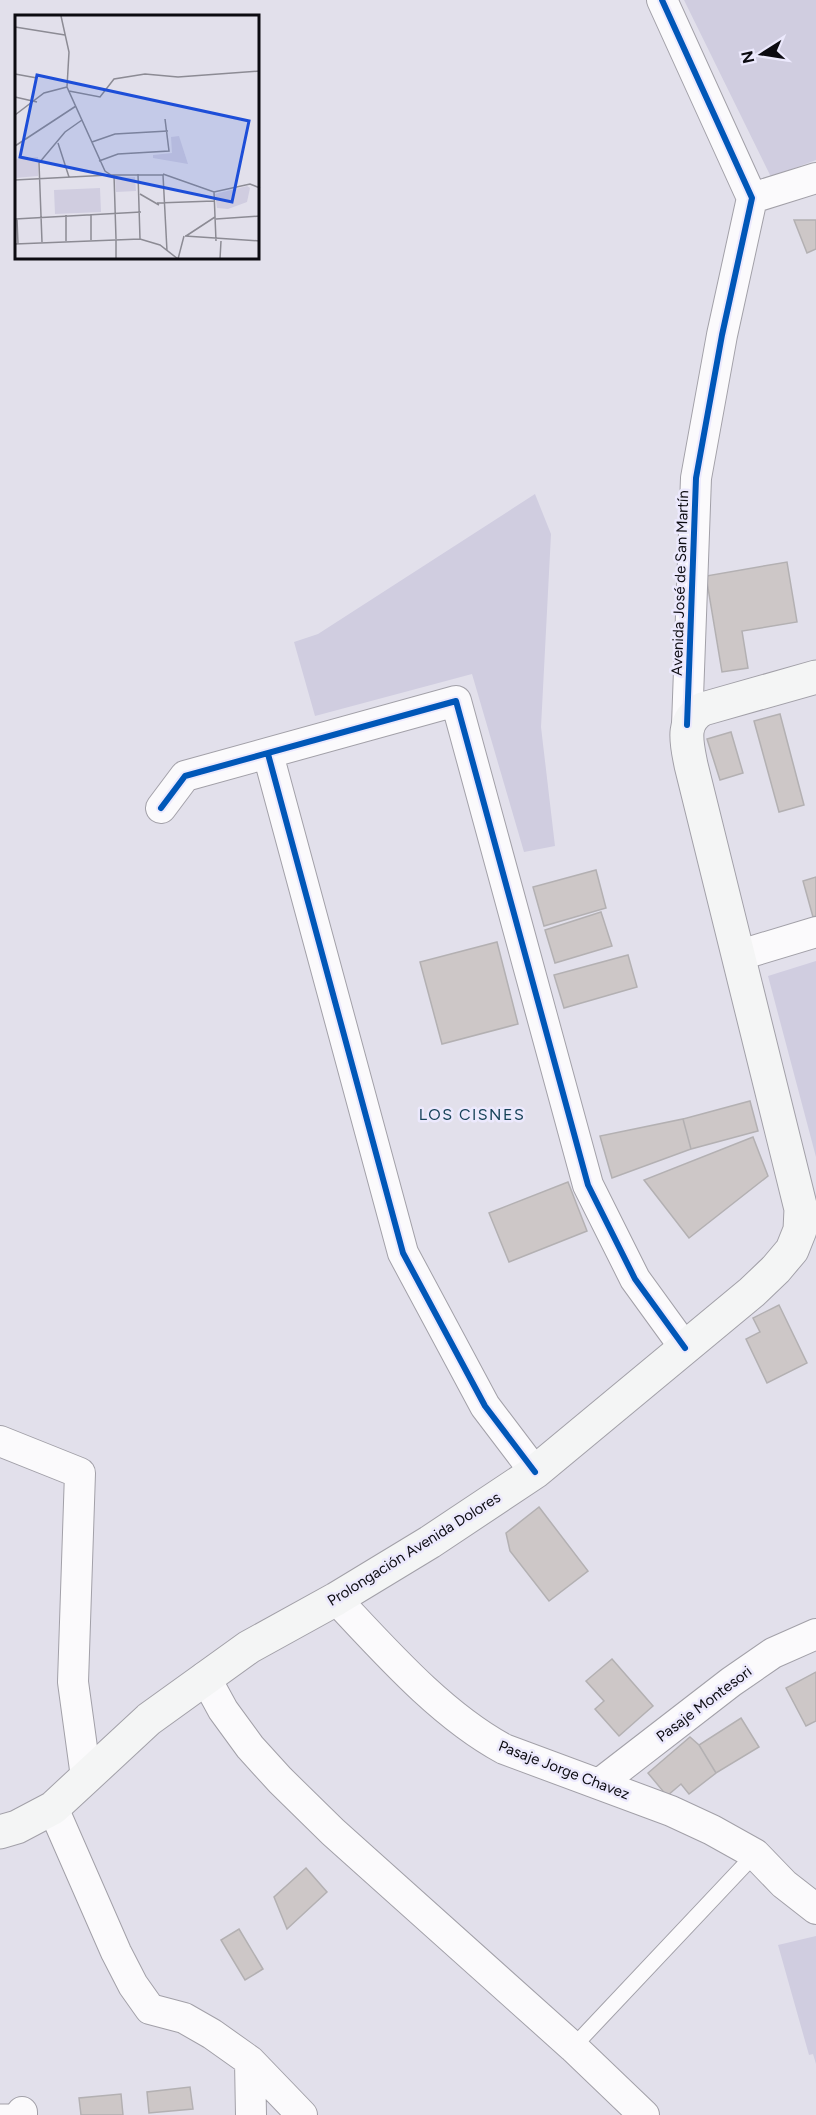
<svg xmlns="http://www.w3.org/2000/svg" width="816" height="2115" viewBox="0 0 816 2115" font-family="Figtree,sans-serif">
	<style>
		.green { fill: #d0cde0 }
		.building { fill: #cdc7c7; stroke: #b3b0b2; stroke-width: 1.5 }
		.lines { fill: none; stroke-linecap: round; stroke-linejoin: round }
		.lane-casing { stroke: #a2a0a8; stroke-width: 17 }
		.street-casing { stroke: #a2a0a8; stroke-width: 32 }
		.secondary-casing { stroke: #a2a0a8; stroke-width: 35 }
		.lane { stroke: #fbfafc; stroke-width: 15 }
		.street { stroke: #fbfafc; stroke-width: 30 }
		.secondary { stroke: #f4f5f5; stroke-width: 33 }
		.cycleway-casing { stroke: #ece9fd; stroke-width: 10 }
		.cycleway { stroke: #0057b8; stroke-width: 6 }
		.labels { text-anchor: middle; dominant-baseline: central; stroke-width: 5; stroke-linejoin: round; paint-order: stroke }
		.street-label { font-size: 15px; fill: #0c0b11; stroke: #ece9fd }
		.neighbourhood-label { font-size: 16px; letter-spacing: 1.5px; fill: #164258; stroke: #ece9fd }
		.inset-road { fill: none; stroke: #8c8b94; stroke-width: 1.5 }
		.view { fill: #1d4ed8; fill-opacity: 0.15; stroke: #1d4ed8; stroke-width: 3 }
		.inset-edge { fill: none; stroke: #0c0b11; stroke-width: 3 }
	</style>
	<rect width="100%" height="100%" fill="#e2e0eb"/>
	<!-- green -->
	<path class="green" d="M684,0H816V160L771,177Z
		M535,494L551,534L541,727L555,846L524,852L472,674L315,716L294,642L318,634Z
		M816,961V1157L768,976Z
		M816,1936V2064L813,2054L809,2055L778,1945Z"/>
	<!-- building -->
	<path class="building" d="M794,220H816V249L807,253Z
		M787,562L797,622L742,631L748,668L722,672L706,576Z
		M780,714L804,805L779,812L754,721Z
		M731,732L743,773L720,780L707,739Z
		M596,870L606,908L544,926L533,887Z
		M816,877V916L813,917L803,881Z
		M601,912L612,946L555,963L545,930Z
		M497,942L518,1024L442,1044L420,962Z
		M628,955L637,987L564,1008L554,975Z
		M750,1101L758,1131L691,1149L683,1119Z
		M683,1119L691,1149L612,1178L600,1136Z
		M753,1137L768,1176L689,1238L644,1180Z
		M568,1182L587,1231L509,1262L489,1213Z
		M779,1305L807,1363L767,1383L746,1339L760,1332L753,1318Z
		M539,1507L588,1571L549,1601L510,1551L506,1533Z
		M612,1659L653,1706L619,1736L595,1709L604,1701L586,1681Z
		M816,1672V1721L806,1726L786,1688Z
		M741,1718L759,1747L716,1773L699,1745Z
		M690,1737L699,1745L716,1773L689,1794L681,1784L667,1796L648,1773Z
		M306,1868L327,1892L287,1929L274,1897Z
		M239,1929L263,1969L245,1980L221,1940Z
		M190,2087L193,2109L149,2113L147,2092Z
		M121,2094L123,2115H81L79,2098Z"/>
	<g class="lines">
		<!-- lane casing -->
		<g class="lane-casing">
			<path id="lane" d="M573,2047L755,1854
				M0,2112H22"/>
		</g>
		<!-- street casing -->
		<g class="street-casing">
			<path id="street" d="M662,0L752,198L722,335L696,478L687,725
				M752,198L816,178
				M268,754L403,1253L485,1406L535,1472
				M161,808L185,776L456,701L588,1185L635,1279L685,1348
				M740,955L816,932
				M0,1441L80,1473L73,1682L86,1777
				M336,1599C385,1651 441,1715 504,1749L671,1811L712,1830L755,1854L784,1884L816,1909
				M205,1677L223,1710L250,1747L280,1780L333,1832L573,2047L644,2115
				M599,1784L731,1682L773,1653L816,1634
				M53,1808L116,1952L133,1985L150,2009L184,2018L212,2034L250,2061L302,2115
				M250,2061L251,2115
				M22,2112V2115"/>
		</g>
		<!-- secondary casing -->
		<g class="secondary-casing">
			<path id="secondary" d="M0,1832L17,1827L53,1808L149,1719L249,1647L336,1599L430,1542L535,1472L752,1292L776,1269L792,1250L800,1230L801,1209L691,765C687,744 680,721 703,709L816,677"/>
		</g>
		<!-- lane -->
		<use href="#lane" class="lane"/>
		<!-- street -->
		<use href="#street" class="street"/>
		<!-- secondary -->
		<use href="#secondary" class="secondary"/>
		<!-- cycleway casing -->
		<g class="cycleway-casing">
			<path id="cycleway" d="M662,0L752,198L722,335L696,478L687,725
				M268,754L403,1253L485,1406L535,1472
				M161,808L185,776L456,701L588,1185L635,1279L685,1348"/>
		</g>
		<!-- cycleway -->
		<use href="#cycleway" class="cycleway"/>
	</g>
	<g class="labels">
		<!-- street labels -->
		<g class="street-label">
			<text transform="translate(680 583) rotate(-88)">Avenida José de San Martín</text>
			<text transform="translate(414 1549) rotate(-32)">Prolongación Avenida Dolores</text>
			<text transform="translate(704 1704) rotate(-37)">Pasaje Montesori</text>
			<text transform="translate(564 1770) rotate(21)">Pasaje Jorge Chavez</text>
		</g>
		<!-- neighbourhood labels -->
		<g class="neighbourhood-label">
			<text x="472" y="1114">LOS CISNES</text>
		</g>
	</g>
	<!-- overview -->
	<g transform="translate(15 15)">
		<rect width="244" height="244" fill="#e2e0eb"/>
		<path d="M164,121L173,149L138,143V140L157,138L156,122ZM23,142V161L0,163V144ZM120,162L121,176L101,177L100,163ZM232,171L235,173L232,187L213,194L202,193L200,179ZM85,173L86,197L40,199L39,175Z" fill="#d0cde0"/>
		<path class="inset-road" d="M46,1L54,37L52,72L90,156L96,160H148L152,236M0,12L50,20M0,59L22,63M54,76L85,82L99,64L130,59L163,62L245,56M0,82L22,87M0,100L29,78L52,72M77,127L100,119L153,116M43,128L54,162M0,131L61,91M84,146L103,139L154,136L150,104M123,159L125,224M148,159L199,177L235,169L245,173M99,160L101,224M0,165L94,160M199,177L201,226M125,179L144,190M142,188L199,186M51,200V226M0,204L126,197M2,204L3,229M201,204L245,201M170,221L245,226M171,221L200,202M76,225V199M101,225V244M27,227L24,148L50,117L67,105M0,229L125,224L145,230L163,244M163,244L169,221M205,244L206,226"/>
		<path class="view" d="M22,60L234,106L217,187L5,142Z"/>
		<rect width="244" height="244" class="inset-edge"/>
	</g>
	<!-- north arrow -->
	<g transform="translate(762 54) rotate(258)" stroke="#ece9fd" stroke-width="4.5" paint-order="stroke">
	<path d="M0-4.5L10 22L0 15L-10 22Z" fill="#0c0b11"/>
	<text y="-9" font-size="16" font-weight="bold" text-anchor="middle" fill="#0c0b11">N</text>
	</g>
</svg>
